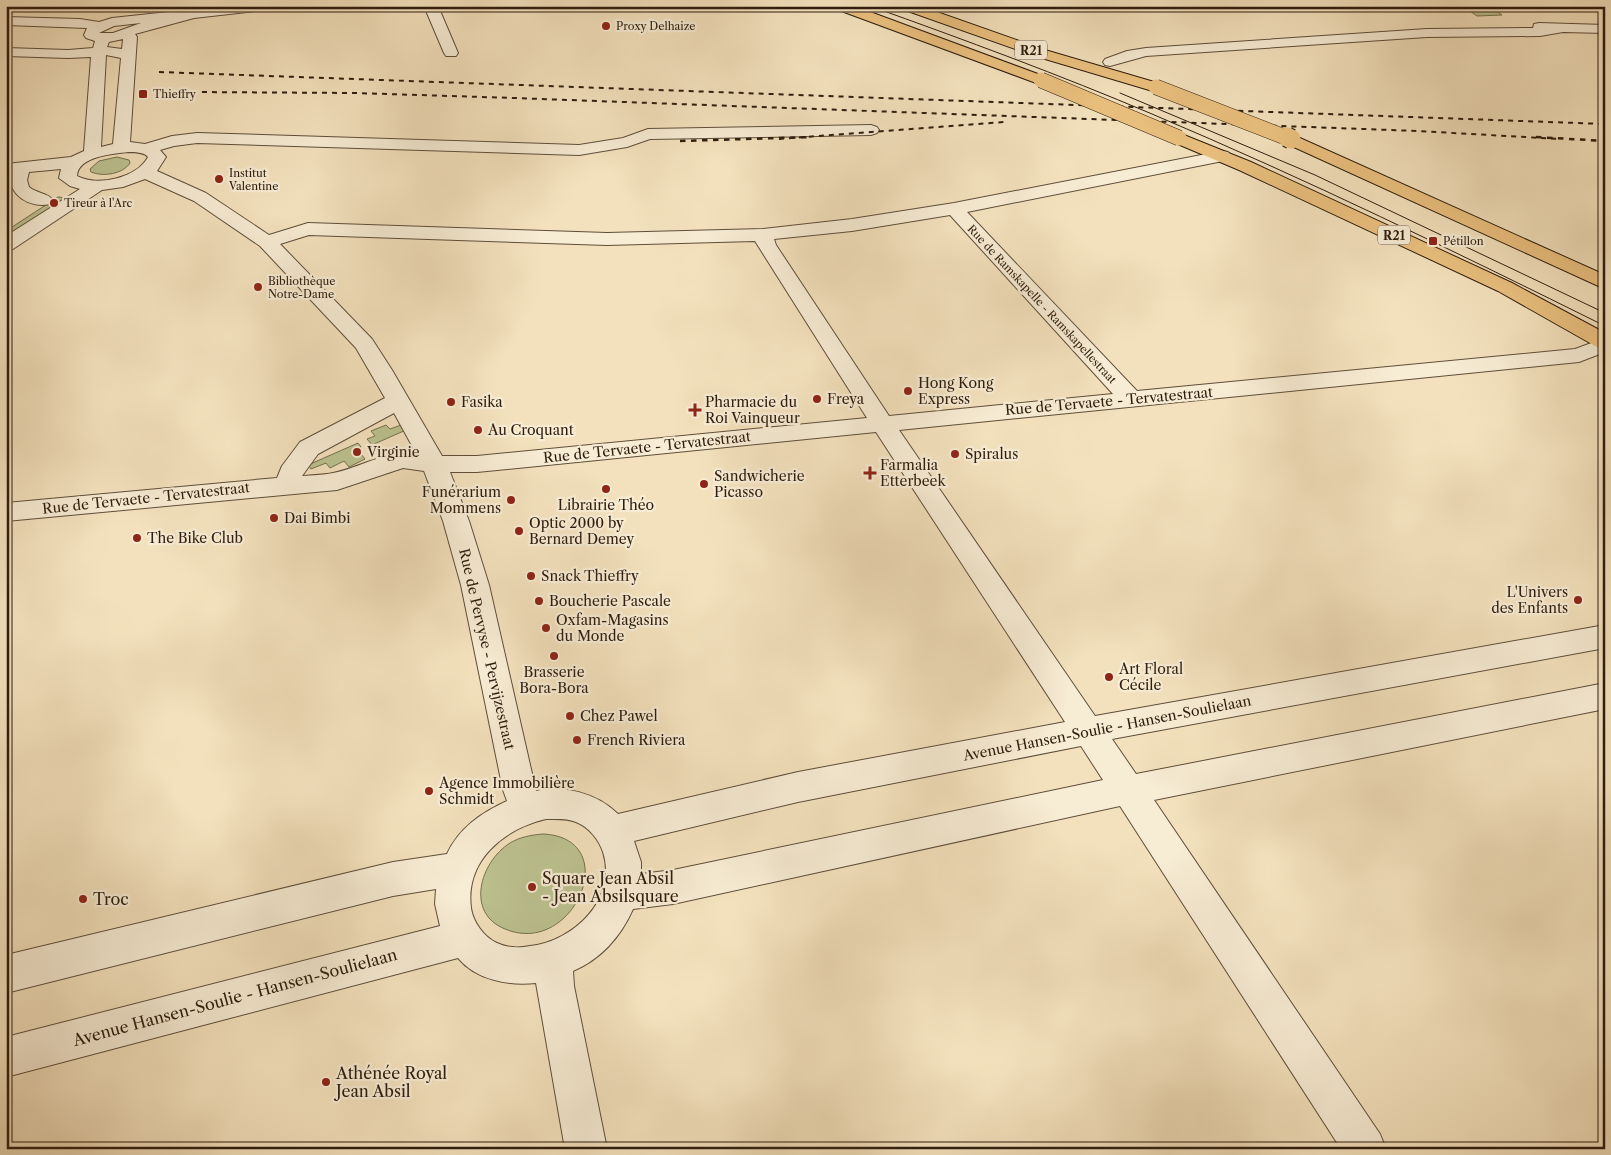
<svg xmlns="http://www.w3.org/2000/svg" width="1611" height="1155" viewBox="0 0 1611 1155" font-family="'Libre Caslon Text',serif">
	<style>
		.green { fill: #bcc290; stroke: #757050 }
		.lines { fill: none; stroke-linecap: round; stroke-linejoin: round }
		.minor-casing { stroke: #5f4e3a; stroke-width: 2 }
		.major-casing { stroke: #2e1d0f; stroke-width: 2 }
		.minor { fill: #f7ecd4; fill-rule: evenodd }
		.major { fill: #eac07e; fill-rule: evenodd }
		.tram { stroke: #2e1d0f; stroke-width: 1 }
		.rail-far1 { stroke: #2e1d0f; stroke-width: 2; stroke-dasharray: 5 5; stroke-linecap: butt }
		.rail { stroke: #2e1d0f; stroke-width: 2.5; stroke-dasharray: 5.5 5.5; stroke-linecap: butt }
		.major-bridge-far1-casing { stroke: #2e1d0f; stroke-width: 16; stroke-linecap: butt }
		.major-bridge-casing { stroke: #2e1d0f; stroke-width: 21; stroke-linecap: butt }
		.major-bridge-far1 { stroke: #eac07e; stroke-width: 15 }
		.major-bridge { stroke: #eac07e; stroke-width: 19 }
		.poi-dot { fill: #8f2418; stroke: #f7ecd4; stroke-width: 2 }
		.labels { text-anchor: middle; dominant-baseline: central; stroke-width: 4.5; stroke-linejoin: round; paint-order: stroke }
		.far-poi-label { font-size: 11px; fill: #2e1d0f; stroke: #f7ecd4; text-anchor: start }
		.far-street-label { font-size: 11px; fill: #2e1d0f; stroke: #f7ecd4 }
		.shield { fill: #f7ecd4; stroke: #6a5b4a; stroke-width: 1 }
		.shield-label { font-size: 12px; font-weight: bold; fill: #2e1d0f }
		.poi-label { font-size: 14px; fill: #2e1d0f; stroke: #f7ecd4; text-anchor: start }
		.street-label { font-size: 14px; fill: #2e1d0f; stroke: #f7ecd4 }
		.near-poi-label { font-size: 16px; fill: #2e1d0f; stroke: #f7ecd4; text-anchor: start }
		.near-street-label { font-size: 16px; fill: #2e1d0f; stroke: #f7ecd4 }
	</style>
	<rect width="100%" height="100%" fill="#f3e1bd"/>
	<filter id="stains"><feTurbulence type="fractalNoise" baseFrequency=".004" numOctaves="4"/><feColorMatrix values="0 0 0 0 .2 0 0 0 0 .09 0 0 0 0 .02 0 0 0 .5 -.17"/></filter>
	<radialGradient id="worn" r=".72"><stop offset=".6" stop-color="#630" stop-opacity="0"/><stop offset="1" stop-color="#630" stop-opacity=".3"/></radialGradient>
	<!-- green -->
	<path class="green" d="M1463,6H1489L1502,15L1477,16Z
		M117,157L129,160L130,163C123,174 103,177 91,172L90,169L99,161Z
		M58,197L67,198L6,239V231Z
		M386,425L390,429L401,425L406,430L372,445L367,439L375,436L371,431Z
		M358,443L361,447L357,449L365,459L349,467L344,461L330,468L326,463L311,469L308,465Z
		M543,834C625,838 574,958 505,929C465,913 480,862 510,843C520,837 531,835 543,834Z"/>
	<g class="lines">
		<!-- minor casing -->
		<g class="minor-casing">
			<path id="minor" d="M225,6H272L266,10L194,18L135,34L137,37L130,142L145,144L172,136L197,133L579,145L623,138L648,129L871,125L877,127L879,130L877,133L871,135L650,139L627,147L579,155L197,143L174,146L160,150L166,157L157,171L206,193L269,235L308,223L607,233L763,229L852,219L954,203L1222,151L1228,152L1231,156L1228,160L967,212L1137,391L1575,349L1605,338V352L1579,362L899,430L1095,716L1605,625V648L1112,739L1136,774L1605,683V709L1154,800L1380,1134L1386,1149H1341L1120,806L673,904L633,909C621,936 601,959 573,971L574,986L607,1149H565L536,983C509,986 476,980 458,958L6,1077V1037L440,926L435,904L436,889L393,896L6,993V955L393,862L447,854C459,828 481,813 507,801L503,790L461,585L443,521L424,471L403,468L337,490L6,521V503L277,478L282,466L300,442L385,398L356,348L260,246L194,201L145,179L123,187L102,190L13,249L6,251V236L80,189L70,186L59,178L61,169L29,172L27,180L29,187C36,193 48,193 53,200L50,204C31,209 7,195 11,174H6V164L71,157L84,151L91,57L68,58L6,56V48L68,50L93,48L95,41L86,38L84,35L87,28L6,25V17L80,19L99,22L112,18ZM141,23L113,33H99L114,26ZM123,39L122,49L107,47L109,42ZM106,55L121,58L113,144L101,147ZM128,152C135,152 144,152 148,157C137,178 97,187 77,176C78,156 113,154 128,152ZM950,215L1113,394L889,416L776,245L774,239L852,231ZM309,235L607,245L755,241L867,418L477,456H442L392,370L372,339L280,244ZM394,413L416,453C386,450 362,467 333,473C323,475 313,475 302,476L318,454ZM876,432L1065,722L798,772L618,814C597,793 564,785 536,791L489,585L469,521L450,472H477ZM1081,746L1103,780L673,870L641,874V862L634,841L798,802ZM546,819C556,819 567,818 576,822C589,827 599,840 603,852C618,899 574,941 530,946C520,948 507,948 497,943C484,937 473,922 471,908C465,860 504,829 546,819Z
				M424,6H438L458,53L456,56H446L444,53Z
				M1539,23L1605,25V33L1563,32L1540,36L1427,37L1146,56L1110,66L1105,65L1103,62L1105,59L1127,51L1146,48L1427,29L1533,28L1534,24Z"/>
		</g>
		<!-- major casing -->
		<g class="major-casing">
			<path id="major" d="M835,6H854L1046,77L1049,80L1046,83H1036L836,9Z
				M901,6H920L1045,50L1161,84L1164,87L1161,90L1156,92L1035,56L902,9Z
				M1179,133L1251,162L1512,283L1605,333V348L1597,347L1498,291L1239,170L1173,142L1171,138L1173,134Z
				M1291,134L1605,275V289L1285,143L1283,139L1285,135Z"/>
		</g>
		<!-- minor -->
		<use href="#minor" class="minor"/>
		<!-- major -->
		<use href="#major" class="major"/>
		<!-- tram -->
		<path class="tram" d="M870,6C965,40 1060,75 1152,114C1306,179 1456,252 1605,326
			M1120,93L1315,175L1605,313"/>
		<!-- rail-far1 -->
		<path class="rail-far1" d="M159,72L1605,124
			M192,92L355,93L514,98L1418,131L1560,139
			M779,139L1004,122"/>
		<!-- rail -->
		<path class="rail" d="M1536,137L1605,141
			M680,141L811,137"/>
		<!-- major-bridge-far1 casing -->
		<g class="major-bridge-far1-casing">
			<path id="major-bridge-far1" d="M1041,80L1179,138
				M1156,87L1290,139"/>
		</g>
		<!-- major-bridge casing -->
		<g class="major-bridge-casing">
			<path id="major-bridge" d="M1287,137L1291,139"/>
		</g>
		<!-- major-bridge-far1 -->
		<use href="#major-bridge-far1" class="major-bridge-far1"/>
		<!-- major-bridge -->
		<use href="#major-bridge" class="major-bridge"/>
	</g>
	<!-- markers -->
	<g class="poi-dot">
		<circle cx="606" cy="26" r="5"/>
		<rect x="138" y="89" width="10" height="10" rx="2.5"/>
		<circle cx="219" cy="179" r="5"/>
		<circle cx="54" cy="203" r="5"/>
		<rect x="1428" y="236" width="10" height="10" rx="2.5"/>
		<circle cx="258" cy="287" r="5"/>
		<circle cx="908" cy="391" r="5"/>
		<circle cx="817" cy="399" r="5"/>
		<circle cx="451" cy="402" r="5"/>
		<path d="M692.5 402.5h5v5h5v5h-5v5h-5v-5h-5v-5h5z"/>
		<circle cx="478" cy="430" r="5"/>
		<circle cx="357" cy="452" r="5"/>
		<circle cx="955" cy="454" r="5"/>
		<path d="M867.5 465.5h5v5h5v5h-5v5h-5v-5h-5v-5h5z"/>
		<circle cx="704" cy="484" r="5"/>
		<circle cx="606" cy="489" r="5"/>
		<circle cx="511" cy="500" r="5"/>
		<circle cx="274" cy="518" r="5"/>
		<circle cx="519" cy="531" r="5"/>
		<circle cx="137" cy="538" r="5"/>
		<circle cx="531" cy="576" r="5"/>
		<circle cx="1578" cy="600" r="5"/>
		<circle cx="539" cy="601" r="5"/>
		<circle cx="546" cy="628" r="5"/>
		<circle cx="554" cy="656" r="5"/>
		<circle cx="1109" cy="677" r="5"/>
		<circle cx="570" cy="716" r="5"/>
		<circle cx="577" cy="740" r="5"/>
		<circle cx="429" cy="791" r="5"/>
		<circle cx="532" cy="887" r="5"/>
		<circle cx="83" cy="899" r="5"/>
		<circle cx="326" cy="1082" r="5"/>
	</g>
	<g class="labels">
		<!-- far-poi labels -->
		<g class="far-poi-label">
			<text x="616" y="26">Proxy Delhaize</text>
			<text x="153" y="94">Thieffry</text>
			<text x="229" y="173">Institut<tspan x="229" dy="13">Valentine</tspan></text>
			<text x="64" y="203">Tireur à l'Arc</text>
			<text x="1443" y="241">Pétillon</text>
			<text x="268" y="281">Bibliothèque<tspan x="268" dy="13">Notre-Dame</tspan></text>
		</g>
		<!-- far-street labels -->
		<g class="far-street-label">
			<text transform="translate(1042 304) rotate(47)">Rue de Ramskapelle - Ramskapellestraat</text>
		</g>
		<!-- shield labels -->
		<g class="shield">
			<rect x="1015" y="40.5" width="32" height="19" rx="4"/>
			<rect x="1378" y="225.5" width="32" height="19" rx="4"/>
		</g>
		<g class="shield-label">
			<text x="1031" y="50">R21</text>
			<text x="1394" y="235">R21</text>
		</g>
		<!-- poi labels -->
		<g class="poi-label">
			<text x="918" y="383">Hong Kong<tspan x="918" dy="16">Express</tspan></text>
			<text x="827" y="399">Freya</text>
			<text x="461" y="402">Fasika</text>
			<text x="705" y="402">Pharmacie du<tspan x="705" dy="16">Roi Vainqueur</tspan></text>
			<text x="488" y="430">Au Croquant</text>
			<text x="367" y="452">Virginie</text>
			<text x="965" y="454">Spiralus</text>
			<text x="880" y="465">Farmalia<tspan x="880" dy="16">Etterbeek</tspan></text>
			<text x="714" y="476">Sandwicherie<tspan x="714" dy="16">Picasso</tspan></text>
			<text x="501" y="492" text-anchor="end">Funérarium<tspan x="501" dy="16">Mommens</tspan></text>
			<text x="606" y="505" text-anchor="middle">Librairie Théo</text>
			<text x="284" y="518">Dai Bimbi</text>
			<text x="529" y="523">Optic 2000 by<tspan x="529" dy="16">Bernard Demey</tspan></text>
			<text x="147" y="538">The Bike Club</text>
			<text x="541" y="576">Snack Thieffry</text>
			<text x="1568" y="592" text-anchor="end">L'Univers<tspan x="1568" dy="16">des Enfants</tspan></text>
			<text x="549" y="601">Boucherie Pascale</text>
			<text x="556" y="620">Oxfam-Magasins<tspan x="556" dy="16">du Monde</tspan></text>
			<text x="1119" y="669">Art Floral<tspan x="1119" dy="16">Cécile</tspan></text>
			<text x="554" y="672" text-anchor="middle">Brasserie<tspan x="554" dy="16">Bora-Bora</tspan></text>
			<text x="580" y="716">Chez Pawel</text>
			<text x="587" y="740">French Riviera</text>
			<text x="439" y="783">Agence Immobilière<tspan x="439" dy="16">Schmidt</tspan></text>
		</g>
		<!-- street labels -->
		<g class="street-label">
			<text transform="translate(1109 401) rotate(-5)">Rue de Tervaete - Tervatestraat</text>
			<text transform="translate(647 447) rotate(-6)">Rue de Tervaete - Tervatestraat</text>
			<text transform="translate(146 498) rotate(-6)">Rue de Tervaete - Tervatestraat</text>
			<text transform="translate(487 649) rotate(77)">Rue de Pervyse - Pervijzestraat</text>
			<text transform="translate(1107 728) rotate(-11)">Avenue Hansen-Soulie - Hansen-Soulielaan</text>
		</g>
		<!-- near-poi labels -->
		<g class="near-poi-label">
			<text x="542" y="878">Square Jean Absil<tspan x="542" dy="18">- Jean Absilsquare</tspan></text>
			<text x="93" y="899">Troc</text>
			<text x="336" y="1073">Athénée Royal<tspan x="336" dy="18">Jean Absil</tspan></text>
		</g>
		<!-- near-street labels -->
		<g class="near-street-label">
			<text transform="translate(235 997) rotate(-15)">Avenue Hansen-Soulie - Hansen-Soulielaan</text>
		</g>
	</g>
	<!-- margin -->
	<rect width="1611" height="1155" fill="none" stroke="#f3e1bd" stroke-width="25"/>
	<rect x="8" y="8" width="1596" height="1140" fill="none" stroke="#2e1d0f" stroke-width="2.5"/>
	<rect x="12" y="12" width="1586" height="1130" fill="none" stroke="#2e1d0f"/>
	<rect width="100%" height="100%" filter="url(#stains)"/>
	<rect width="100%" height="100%" fill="url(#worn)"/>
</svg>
